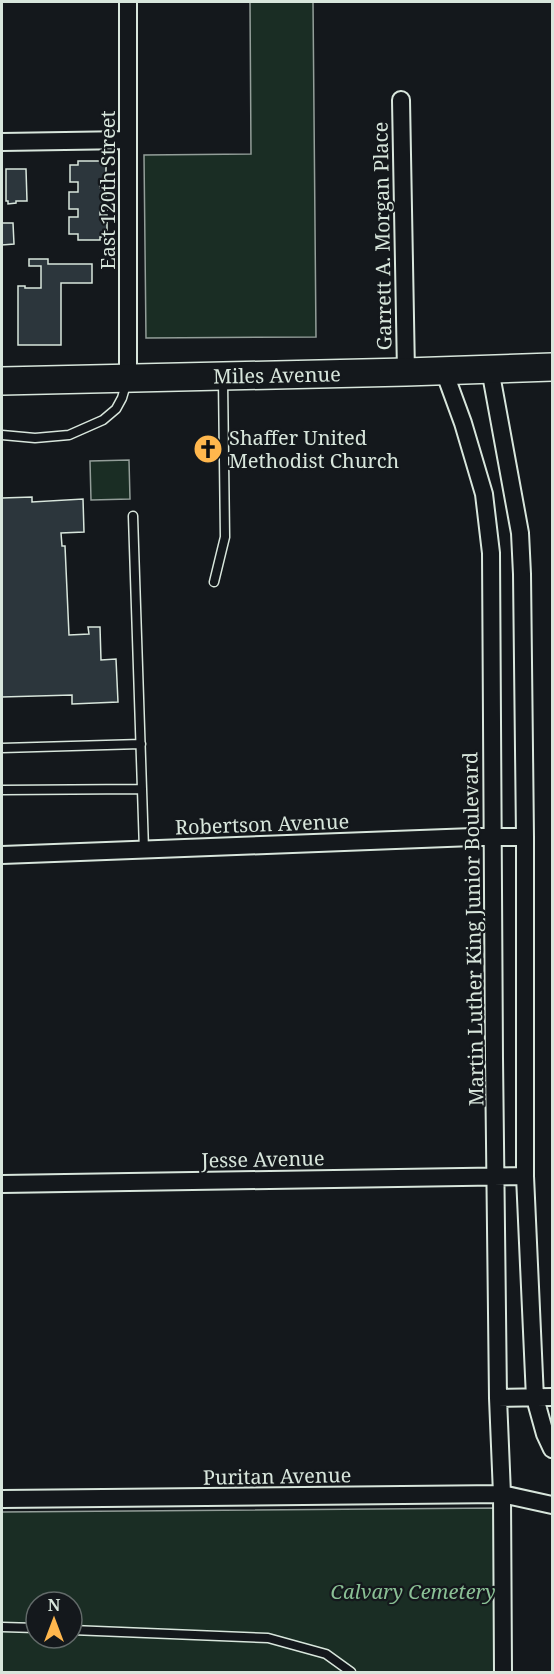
<svg xmlns="http://www.w3.org/2000/svg" width="554" height="1674" viewBox="0 0 554 1674" font-family="'Noto Serif',serif">
	<style>
		.green { fill: #1a2d24; stroke: #939e99; stroke-width: 1.5; fill-rule: evenodd }
		.building { fill: #2c363c; stroke: #d8e6dc; stroke-width: 1.5 }
		.lines { fill: none; stroke-linecap: round; stroke-linejoin: round }
		.lane-casing { stroke: #d8e6dc; stroke-width: 11 }
		.street-casing { stroke: #d8e6dc; stroke-width: 20 }
		.primary-casing { stroke: #d8e6dc; stroke-width: 30 }
		.lane { stroke: #14181c; stroke-width: 8 }
		.street { stroke: #14181c; stroke-width: 16 }
		.primary { stroke: #14181c; stroke-width: 27 }
		.labels { text-anchor: middle; dominant-baseline: central; stroke-width: 4.5; stroke-linejoin: round; paint-order: stroke }
		.street-label { font-size: 20px; fill: #d8e6dc; stroke: #14181c }
		.poi-label { font-size: 20px; fill: #d8e6dc; stroke: #14181c; text-anchor: start }
		.park-label { font-size: 20px; font-style: italic; fill: #8ac095; stroke: #14181c }
	</style>
	<rect width="100%" height="100%" fill="#14181c"/>
	<!-- green -->
	<path class="green" d="M250,2H313L316,337L146,338L144,155L251,154Z
		M129,460L130,499L91,500L90,461Z
		M495,1508L497,1672H2V1512ZM36,1602H72V1638H36Z"/>
	<!-- building -->
	<path class="building" d="M78,161H101V163H106V185H100V188H106L107,210H100V215H107V237H100V240H78V234H69V217H78V209H69V192H78V182H70V165H78Z
		M6,169H26L27,201H16V203L8,204V201H6Z
		M2,223H13L14,244L2,245Z
		M29,259H48V264H92V283H61V345H18V286H25V288H41V266H29Z
		M32,497V502L83,499L84,532L61,533L62,546H65L69,635L89,634L88,627H100L101,660L116,659L118,702L72,704V695L2,697V498Z"/>
	<g class="lines">
		<!-- lane casing -->
		<g class="lane-casing">
			<path id="lane" d="M2,435L35,438L69,435L103,420L116,409L122,398L127,381
				M133,516L144,850
				M214,582L225,537L223,380
				M2,748L141,744
				M2,790L142,789
				M2,1627L36,1628
				M72,1630L268,1638L326,1654L351,1672"/>
		</g>
		<!-- street casing -->
		<g class="street-casing">
			<path id="street" d="M128,2V379
				M401,100L406,372
				M2,142L128,140
				M490,369L520,533L522,574L525,837V1176L535,1398L545,1434L552,1449
				M444,371L463,423L484,494L491,553L494,1058L498,1398L502,1494L503,1672
				M2,855L473,837H525
				M2,1184L525,1176
				M498,1398L552,1397
				M2,1499L502,1494L552,1505"/>
		</g>
		<!-- primary casing -->
		<g class="primary-casing">
			<path id="primary" d="M2,381L406,372L552,367"/>
		</g>
		<!-- lane -->
		<use href="#lane" class="lane"/>
		<!-- street -->
		<use href="#street" class="street"/>
		<!-- primary -->
		<use href="#primary" class="primary"/>
	</g>
	<!-- icons -->
	<defs>
		<g id="church-disc" transform="scale(1.5)"><circle r="9.5" fill="#ffb74d" stroke="#14181c"/><path d="M-1.2-6h2.4v3.5h3.3v2.4h-3.3V6h-2.4V-.1h-3.3v-2.4h3.3Z" fill="#111"/></g>
	</defs>
	<g fill-rule="evenodd">
		<use href="#church-disc" x="208" y="449"/>
	</g>
	<g class="labels">
		<!-- street labels -->
		<g class="street-label">
			<text transform="translate(107 190) rotate(-90)">East 120th Street</text>
			<text transform="translate(382 236) rotate(-91)">Garrett A. Morgan Place</text>
			<text transform="translate(277 375) rotate(-1)">Miles Avenue</text>
			<text transform="translate(262 824) rotate(-2)">Robertson Avenue</text>
			<text transform="translate(473 929) rotate(-91)">Martin Luther King Junior Boulevard</text>
			<text transform="translate(263 1159) rotate(-1)">Jesse Avenue</text>
			<text transform="translate(277 1476) rotate(-1)">Puritan Avenue</text>
		</g>
		<!-- poi labels -->
		<g class="poi-label">
			<text x="229" y="437">Shaffer United<tspan x="229" dy="23">Methodist Church</tspan></text>
		</g>
		<!-- park labels -->
		<g class="park-label">
			<text x="413" y="1591">Calvary Cemetery</text>
		</g>
	</g>
	<!-- border -->
	<rect width="554" height="1674" fill="none" stroke="#d8e6dc" stroke-width="6"/>
	<!-- north arrow -->
	<g transform="translate(54 1620)"><circle r="28" fill="#14181c" stroke="#626a69" stroke-width="1.5"/>
	<path d="M0-4.5L10 22L0 15L-10 22Z" fill="#ffb74d"/>
	<text y="-9" font-size="16" font-weight="bold" text-anchor="middle" fill="#d8e6dc">N</text>
	</g>
</svg>
